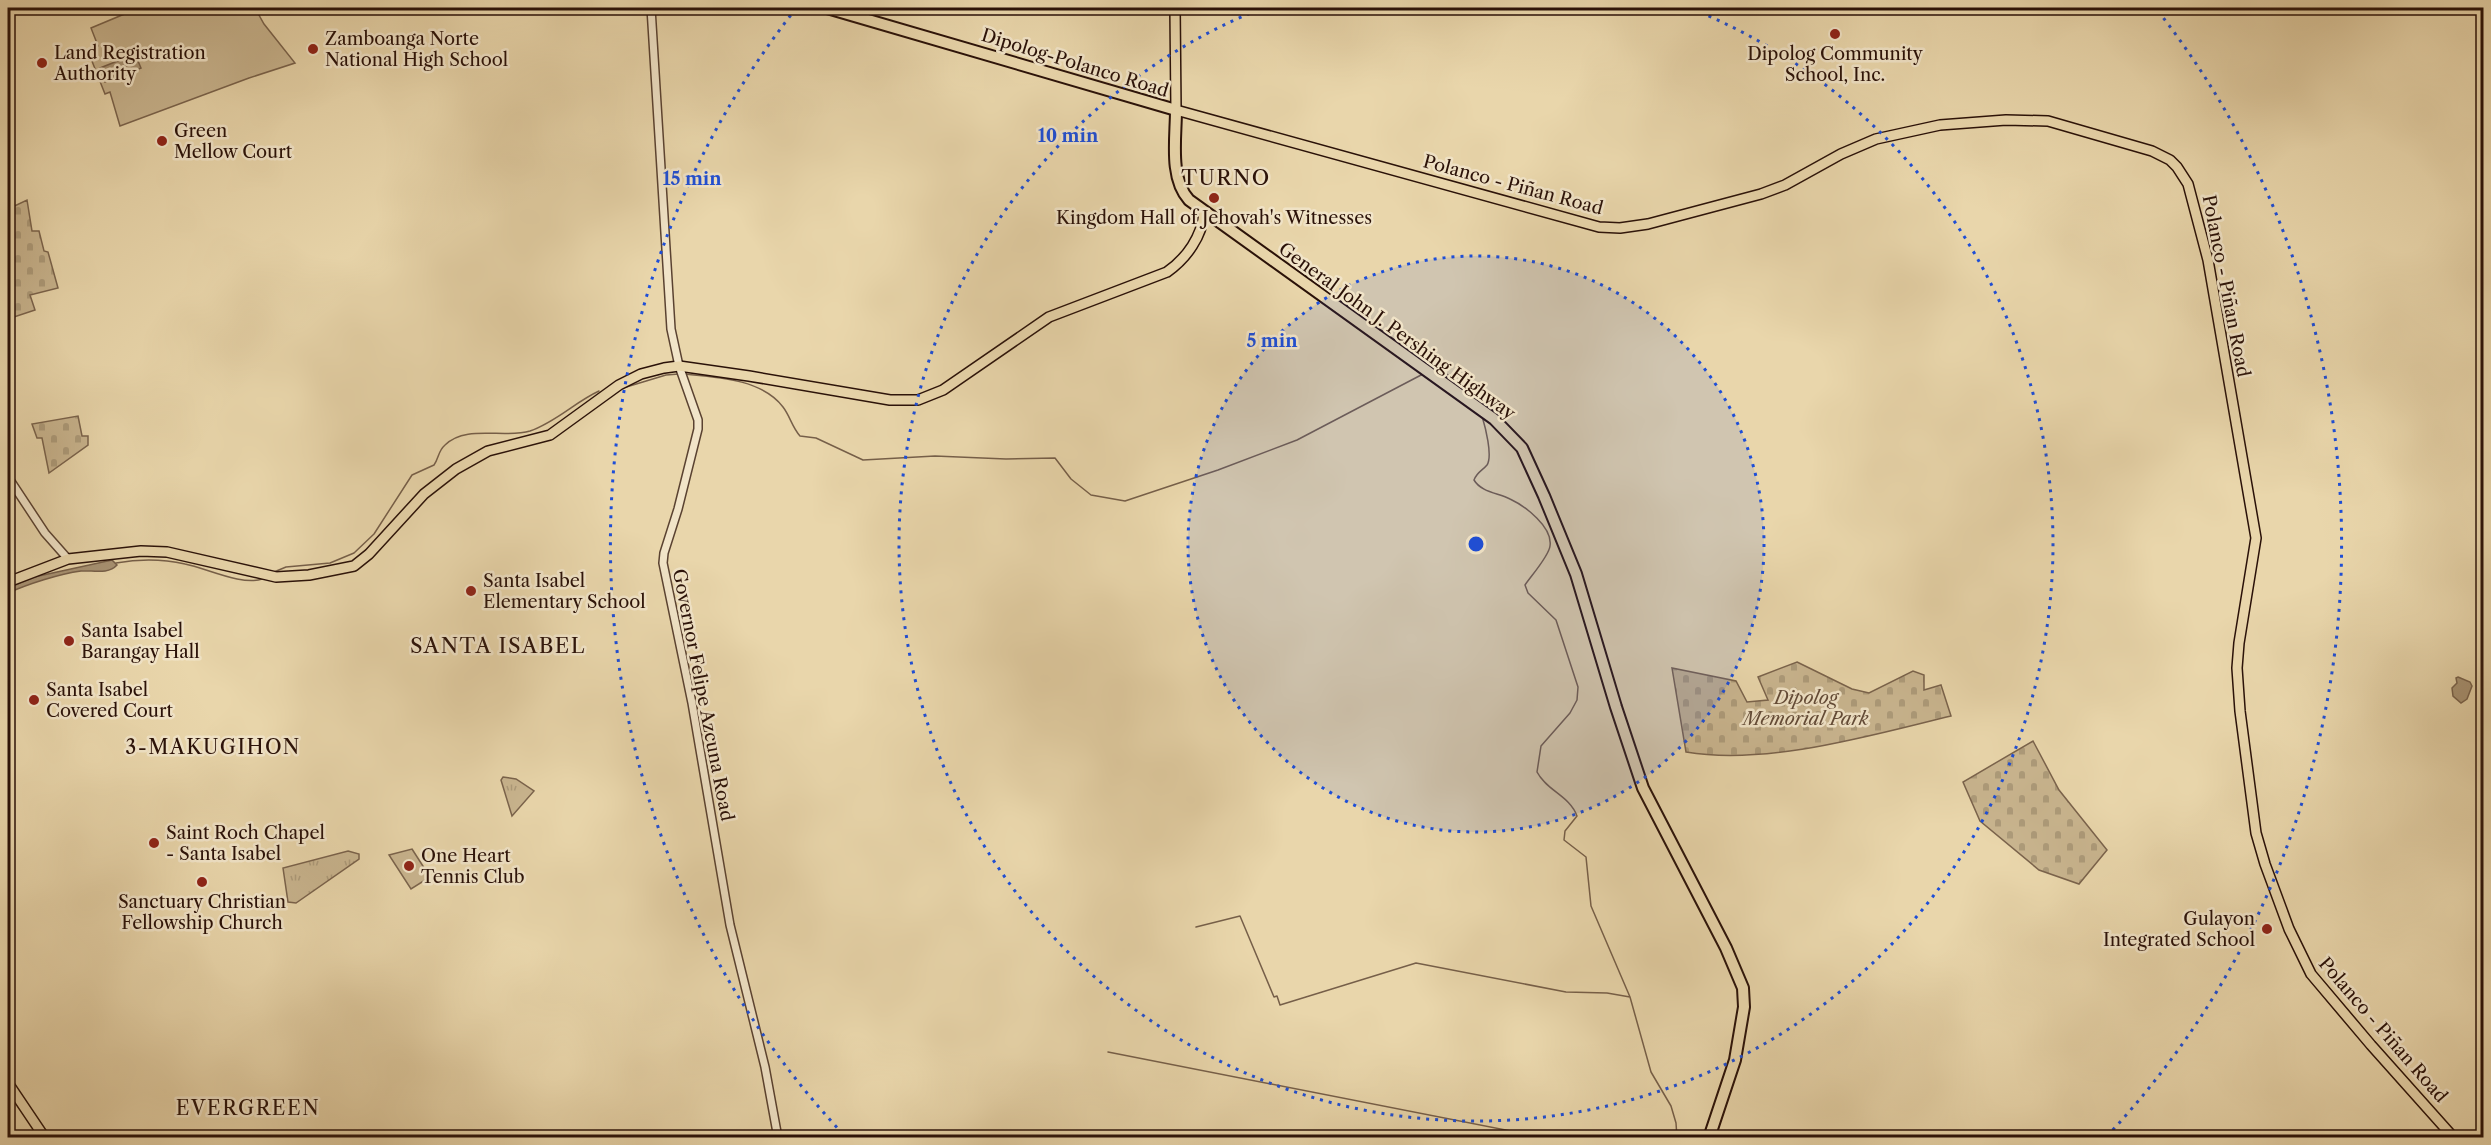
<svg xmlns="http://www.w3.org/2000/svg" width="2491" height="1145" viewBox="0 0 2491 1145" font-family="'Libre Caslon Text',serif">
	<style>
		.grass { fill: url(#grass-tufts); stroke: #7a634c; stroke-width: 1.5 }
		.cemetery { fill: url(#cemetery-stones); stroke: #7a634c; stroke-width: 1.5 }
		.park { fill: #c9b58f; stroke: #7a634c; stroke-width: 1.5 }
		.water { fill: #a89374; stroke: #765f49; stroke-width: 1.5 }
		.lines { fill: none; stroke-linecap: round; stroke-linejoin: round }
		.stream { stroke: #765f49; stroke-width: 1.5 }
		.minor-casing { stroke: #5a4231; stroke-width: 10 }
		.major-casing { stroke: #2a1108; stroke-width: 12 }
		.highway-casing { stroke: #2a1108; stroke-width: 14 }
		.minor { stroke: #f1e4c8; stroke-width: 7 }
		.major { stroke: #e9d6ab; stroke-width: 9 }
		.highway { stroke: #e9d6ab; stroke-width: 10 }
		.ring { fill: none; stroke: #1d4ed8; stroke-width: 3; stroke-dasharray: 3 6 }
		.poi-dot { fill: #8f2418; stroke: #f1e4c8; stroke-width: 2 }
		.labels { text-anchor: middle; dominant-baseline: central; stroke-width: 5; stroke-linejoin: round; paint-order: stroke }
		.poi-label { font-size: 18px; fill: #2a1108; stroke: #f1e4c8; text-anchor: start }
		.street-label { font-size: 18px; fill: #2a1108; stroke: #f1e4c8 }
		.park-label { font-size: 18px; font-style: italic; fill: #624a37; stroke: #f1e4c8 }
		.neighbourhood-label { font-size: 20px; letter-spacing: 1.5px; fill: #2a1108; stroke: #f1e4c8 }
		.quarter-label { font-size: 21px; letter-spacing: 1.5px; fill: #2a1108; stroke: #f1e4c8 }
		.centre { fill: #1d4ed8; stroke: #f1e4c8; stroke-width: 3 }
		.ring-label { font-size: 18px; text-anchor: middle; font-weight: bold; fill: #1d4ed8; stroke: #f1e4c8; stroke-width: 5; stroke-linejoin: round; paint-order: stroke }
	</style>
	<defs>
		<pattern id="grass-tufts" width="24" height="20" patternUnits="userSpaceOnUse" patternTransform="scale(1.5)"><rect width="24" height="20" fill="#c9b58f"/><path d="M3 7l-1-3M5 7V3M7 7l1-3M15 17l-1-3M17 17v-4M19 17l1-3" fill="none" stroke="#ad9b7a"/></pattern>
		<pattern id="cemetery-stones" width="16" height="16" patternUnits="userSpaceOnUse" patternTransform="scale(1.5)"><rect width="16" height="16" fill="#c9b58f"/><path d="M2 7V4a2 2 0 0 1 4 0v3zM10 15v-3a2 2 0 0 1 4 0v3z" fill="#ad9b7a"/></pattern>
	</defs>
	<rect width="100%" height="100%" fill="#e9d6ab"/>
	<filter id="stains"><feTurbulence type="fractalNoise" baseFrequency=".00333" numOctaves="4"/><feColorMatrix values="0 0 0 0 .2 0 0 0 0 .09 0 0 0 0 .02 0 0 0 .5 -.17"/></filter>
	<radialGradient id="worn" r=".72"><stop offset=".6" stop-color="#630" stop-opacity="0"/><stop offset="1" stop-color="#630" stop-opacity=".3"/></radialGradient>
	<!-- grass -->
	<path class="grass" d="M503,777L516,779L534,791L512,816L501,780Z
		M348,851L359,854V859L296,903L288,902L283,868Z"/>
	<!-- cemetery -->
	<path class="cemetery" d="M27,200L32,231H39L44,251L48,252L58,288L30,295L35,310L8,319V209Z
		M78,416L82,436H88V445L49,473L42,438H37L32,424Z
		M1797,662L1852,689L1869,693L1913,671L1924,675V690L1941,685L1951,716C1872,735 1767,766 1686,752L1672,668L1736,681L1747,702L1768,700L1758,677Z
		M2033,741L2059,790L2107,850L2079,884L2039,870L1980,821L1963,782Z"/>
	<!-- park -->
	<path class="park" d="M133,8H255L264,24L295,63L249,78L120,126L110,92L105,94L88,51L98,46L91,28L134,10Z
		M412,849L430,877L411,889L389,855Z"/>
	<!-- water -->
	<path class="water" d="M135,54L141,68L105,82L100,68Z
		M112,560L117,565C108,575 92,570 81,571C59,574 28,584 8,593V588L34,577Z
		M2458,677L2470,682L2472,686L2467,699L2461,703L2453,696L2452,688L2457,683L2456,678Z"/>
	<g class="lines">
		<!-- stream -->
		<path class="stream" d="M1432,369L1437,367L1468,389L1473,398
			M684,374C716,377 762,379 783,407C790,416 792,427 800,436L816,438L863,460L935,456L1006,459L1055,458L1071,479L1091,495L1125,501L1218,470L1297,440L1423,374
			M623,388L666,375L679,374
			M1482,416C1485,426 1493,456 1487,465C1482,471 1477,472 1474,480C1481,492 1498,493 1510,499C1525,506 1553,527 1550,546C1549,556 1531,576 1525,585L1528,593L1556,620L1578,687L1577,700L1570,713L1541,746L1537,772C1547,791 1570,796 1577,816L1565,831L1564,840L1586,857L1591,906L1630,997L1651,1072L1671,1106L1676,1123L1677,1138
			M116,563C138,559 163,559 185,564C206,568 242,586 262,579
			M274,572L286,567L330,563L354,553L374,534L412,475L434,465C439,458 438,451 445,445C466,424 504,439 530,431C556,422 575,402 599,391
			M1196,927L1240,916L1274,997L1277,996L1280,1005L1416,963L1566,992L1607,993L1630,997
			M1108,1052L1546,1138"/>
		<!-- minor casing -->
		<g class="minor-casing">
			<path id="minor" d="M651,8L671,329L679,366L698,420V429L678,509L664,553L663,563L692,703L730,925L765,1067L778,1138
				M8,477L45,533L68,559"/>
		</g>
		<!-- major casing -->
		<g class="major-casing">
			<path id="major" d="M1175,8L1176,110L1599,227L1620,228L1648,224L1761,194L1785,185L1841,154L1876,139L1940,125L2006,120L2048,121L2152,151L2170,160L2177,167L2188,184L2208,260L2256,538L2239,643L2237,668L2240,711L2256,833L2265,864L2289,929L2311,974L2371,1045L2454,1138
				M8,582L68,559L141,551L167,552L276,577L309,575L354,566L369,554L424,494L456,469L488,451L550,435L619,385L641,374L664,368L679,366L749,376L890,400H918L943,390L1049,317L1167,272C1187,258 1202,236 1204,213
				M8,1083L45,1138"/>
		</g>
		<!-- highway casing -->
		<g class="highway-casing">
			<path id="highway" d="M827,8L1176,110C1176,138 1169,178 1189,200L1494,419L1522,448L1544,496L1576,574L1616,707L1643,788L1726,948L1743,988L1744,1007L1735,1060L1709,1138"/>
		</g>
		<!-- minor -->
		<use href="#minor" class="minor"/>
		<!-- major -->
		<use href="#major" class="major"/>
		<!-- highway -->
		<use href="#highway" class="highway"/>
	</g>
	<!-- distance rings -->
	<circle cx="1476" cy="544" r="288" fill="#1d4ed8" fill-opacity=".12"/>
	<g class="ring">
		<circle cx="1476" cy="544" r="288"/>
		<path d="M1692 9A577 577 0 1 1 1260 9"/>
		<path d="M843 1134A865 865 0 0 1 794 11M2158 11A865 865 0 0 1 2109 1134"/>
	</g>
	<!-- markers -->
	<g class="poi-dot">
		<circle cx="1835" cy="34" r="6"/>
		<circle cx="313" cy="49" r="6"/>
		<circle cx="42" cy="63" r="6"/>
		<circle cx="162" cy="141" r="6"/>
		<circle cx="1214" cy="198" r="6"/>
		<circle cx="471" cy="591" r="6"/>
		<circle cx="69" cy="641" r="6"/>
		<circle cx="34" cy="700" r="6"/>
		<circle cx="154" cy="843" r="6"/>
		<circle cx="409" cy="866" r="6"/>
		<circle cx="202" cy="882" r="6"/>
		<circle cx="2267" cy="929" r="6"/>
	</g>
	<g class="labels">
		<!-- poi labels -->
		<g class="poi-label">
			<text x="325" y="39">Zamboanga Norte<tspan x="325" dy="21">National High School</tspan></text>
			<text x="54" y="53">Land Registration<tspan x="54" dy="21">Authority</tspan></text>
			<text x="1835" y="54" text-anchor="middle">Dipolog Community<tspan x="1835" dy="21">School, Inc.</tspan></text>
			<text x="174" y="131">Green<tspan x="174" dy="21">Mellow Court</tspan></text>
			<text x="1214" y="218" text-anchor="middle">Kingdom Hall of Jehovah's Witnesses</text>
			<text x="483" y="581">Santa Isabel<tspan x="483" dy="21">Elementary School</tspan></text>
			<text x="81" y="631">Santa Isabel<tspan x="81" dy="21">Barangay Hall</tspan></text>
			<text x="46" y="690">Santa Isabel<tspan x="46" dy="21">Covered Court</tspan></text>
			<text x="166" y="833">Saint Roch Chapel<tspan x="166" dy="21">- Santa Isabel</tspan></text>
			<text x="421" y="856">One Heart<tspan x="421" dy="21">Tennis Club</tspan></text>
			<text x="202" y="902" text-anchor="middle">Sanctuary Christian<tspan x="202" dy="21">Fellowship Church</tspan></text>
			<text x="2255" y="919" text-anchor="end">Gulayon<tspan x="2255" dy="21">Integrated School</tspan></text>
		</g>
		<!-- street labels -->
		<g class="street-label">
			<text transform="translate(1075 63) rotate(17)">Dipolog-Polanco Road</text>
			<text transform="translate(1513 185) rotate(15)">Polanco - Piñan Road</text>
			<text transform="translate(2226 286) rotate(79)">Polanco - Piñan Road</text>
			<text transform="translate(1397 331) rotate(36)">General John J. Pershing Highway</text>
			<text transform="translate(703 695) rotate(79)">Governor Felipe Azcuna Road</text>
			<text transform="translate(2383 1030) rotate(49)">Polanco - Piñan Road</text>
		</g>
		<!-- park labels -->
		<g class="park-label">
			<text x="1806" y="698">Dipolog<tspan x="1806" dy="21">Memorial Park</tspan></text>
		</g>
		<!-- neighbourhood labels -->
		<g class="neighbourhood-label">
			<text x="213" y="747">3-MAKUGIHON</text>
			<text x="248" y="1108">EVERGREEN</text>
		</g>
		<!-- quarter labels -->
		<g class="quarter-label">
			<text x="1226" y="177">TURNO</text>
			<text x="498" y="645">SANTA ISABEL</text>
		</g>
	</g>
	<circle cx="1476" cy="544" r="9" class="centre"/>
	<g class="ring-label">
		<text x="1068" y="142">10 min</text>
		<text x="692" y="185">15 min</text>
		<text x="1272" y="347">5 min</text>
	</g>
	<!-- margin -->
	<rect width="2491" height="1145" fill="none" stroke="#e9d6ab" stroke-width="30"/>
	<rect x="9" y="9" width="2473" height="1127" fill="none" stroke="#2a1108" stroke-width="3"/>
	<rect x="15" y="15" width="2461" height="1115" fill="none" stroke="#2a1108" stroke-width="1.5"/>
	<rect width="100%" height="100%" filter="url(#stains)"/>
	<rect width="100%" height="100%" fill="url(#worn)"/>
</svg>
